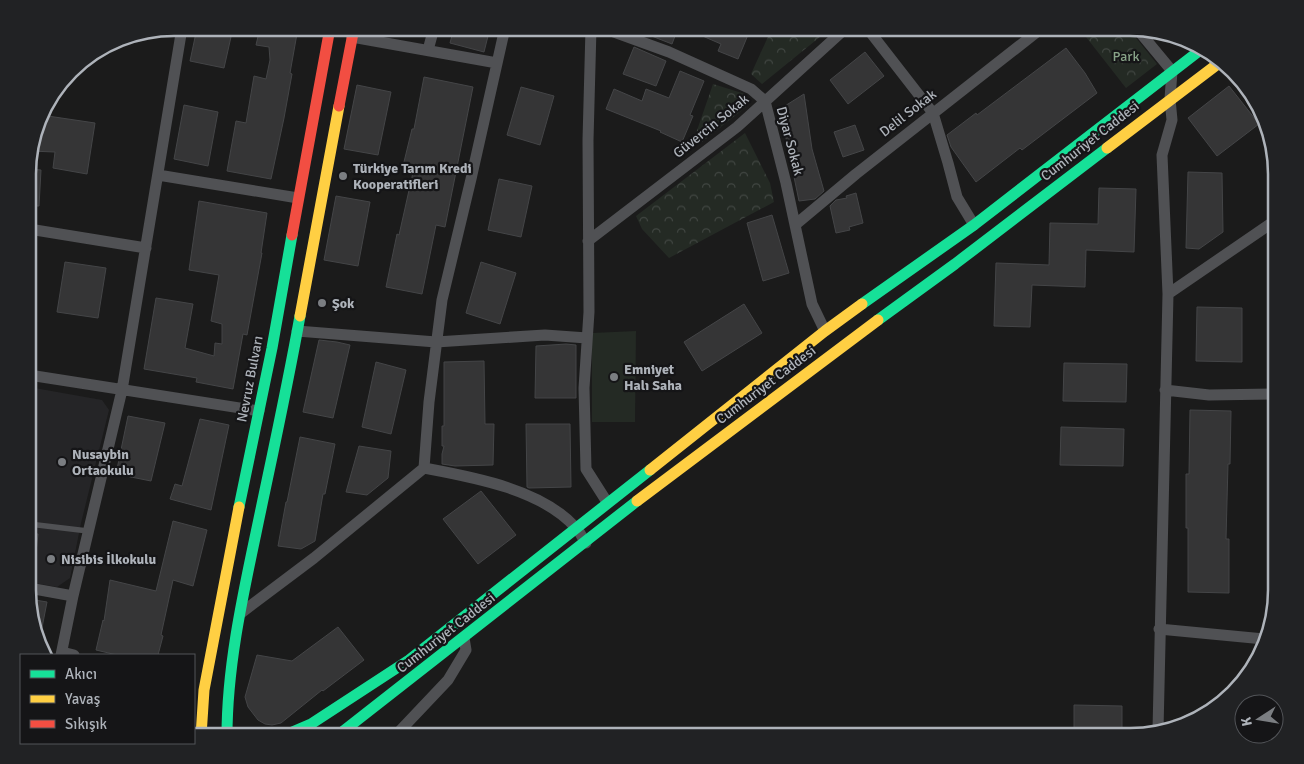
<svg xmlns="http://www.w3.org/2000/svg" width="1304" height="764" viewBox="0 0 1304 764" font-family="Signika,sans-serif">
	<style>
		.built { fill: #252527 }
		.forest { fill: url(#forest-crowns) }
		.pitch { fill: #242a24 }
		.building { fill: #353536; stroke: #444547 }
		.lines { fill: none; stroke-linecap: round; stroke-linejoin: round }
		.lane { stroke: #505154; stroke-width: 5.5 }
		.street { stroke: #505154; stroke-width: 11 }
		.fast { stroke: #16e098; stroke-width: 11 }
		.slow { stroke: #ffcf43; stroke-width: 11 }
		.jam { stroke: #f24e42; stroke-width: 11 }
		.poi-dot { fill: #7b7e82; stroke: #151517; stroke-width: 2 }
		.labels { text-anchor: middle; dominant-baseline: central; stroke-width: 4.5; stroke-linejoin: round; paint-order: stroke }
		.park-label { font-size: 14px; fill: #88a388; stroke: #151517 }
		.street-label { font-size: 14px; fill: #aeb3ba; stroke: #151517 }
		.poi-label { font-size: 14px; font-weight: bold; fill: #aeb3ba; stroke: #151517; text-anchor: start }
		.rim { fill: none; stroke: #aeb3ba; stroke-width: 2.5 }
	</style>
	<defs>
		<pattern id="forest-crowns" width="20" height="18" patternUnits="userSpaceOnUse" patternTransform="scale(1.25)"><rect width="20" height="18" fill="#242a24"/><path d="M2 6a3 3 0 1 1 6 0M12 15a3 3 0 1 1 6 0" fill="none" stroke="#414642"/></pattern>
	</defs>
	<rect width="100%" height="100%" fill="#1b1b1b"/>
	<!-- built -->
	<path class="built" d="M29,387L102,400L109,410L81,523L70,578L57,587L29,582Z"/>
	<!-- forest -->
	<path class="forest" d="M772,28H831L762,84L751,74Z
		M1079,28H1128L1157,64L1126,88Z
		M713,84L745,94L746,107L698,145L694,139Z
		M745,133L770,183L774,202L669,258L642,229L636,216Z"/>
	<!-- pitch -->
	<path class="pitch" d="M636,331L635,422H592V333Z"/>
	<!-- building -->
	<path class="building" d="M197,28H233L224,68L190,61Z
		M260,28H298L290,73L292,74L284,118L271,179L227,171L236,121L246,123L254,76L266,79L270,60L269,47L256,45Z
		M454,28H490L484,52L450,43Z
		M631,28H678L672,44Z
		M684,28H743L750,30L738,59L718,51L721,44Z
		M634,47L666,61L656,86L623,74Z
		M1066,48L1085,73L1097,93L1022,150L1020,148L976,182L951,147L947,135L976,113L977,115Z
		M865,52L884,76L848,104L830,80Z
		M680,71L704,81L690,115L693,116L682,142L660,132L661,131L606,109L614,89L642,101L646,89L669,98Z
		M424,77L473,87L445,227L436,225L422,294L386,287L397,234L399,235L414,168L403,166L412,129H414Z
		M357,85L391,92L378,155L344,149Z
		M1229,86L1259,124L1217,156L1188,118Z
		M521,87L554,96L540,145L507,135Z
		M804,94L812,149L824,191L815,199L799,201L780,109Z
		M184,105L218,112L208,166L174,159Z
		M41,115L95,123L87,174L53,168L55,152L30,151Z
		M855,125L864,150L843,157L834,132Z
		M29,169L41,170L39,206H29Z
		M1188,172L1222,173L1223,232L1199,249L1186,248Z
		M499,179L532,186L521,237L488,230Z
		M1099,188L1136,189L1134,252L1086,250L1085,287L1032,285L1030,327L994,326L996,263L1049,265L1050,223L1098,224Z
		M856,193L863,223L849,227L850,230L836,233L830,206L836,200L847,198L846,196Z
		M336,196L370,202L358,266L324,260Z
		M199,201L267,213L261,253H262L247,335L243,334L233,389L196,382L197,378L144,369L156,298L193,304L185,348L214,356L215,343L222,344V324L211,321L219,275L189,270Z
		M772,215L789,273L763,281L747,223Z
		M65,262L106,268L98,318L57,312Z
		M481,262L516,273L500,324L466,313Z
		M744,304L762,333L702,371L684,342Z
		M1197,307L1242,308V362L1196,361Z
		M319,340L337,342L350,345L333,418L303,412Z
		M566,344L576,345V398H535L536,346Z
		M484,361L485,424H494L493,465L455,466L442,464V454L444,446H442V426H444V362Z
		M376,362L406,370L391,434L362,427Z
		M1064,363L1127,364L1126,402L1063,401Z
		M1190,410L1231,411L1230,464H1228L1226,539H1229V593L1188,592V528H1186V474H1189Z
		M128,416L165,423L151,481L116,474Z
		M200,419L229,425L211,510L170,499L175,484L182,486Z
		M526,424H570L571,487L529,488L527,487Z
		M1061,427L1124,429L1123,466L1060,465Z
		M300,437L335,444L325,494H323L315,541L301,549L278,546L286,502H287Z
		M359,446L391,451L388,478L367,495L346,492Z
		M481,491L516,535L478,564L443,519Z
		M173,521L207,530L193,586L173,580L161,635L163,636L158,655H117L96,650L103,620L104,621L110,580L156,591Z
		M29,533L38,534L35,561L29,560Z
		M29,599L47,602L40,638L29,608Z
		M338,627L364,660L323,691L322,690L281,723L272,725L265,724L258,720L248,707L245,697L257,655L292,661Z
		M1074,705L1122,706V736H1074Z"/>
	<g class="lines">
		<!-- lane -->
		<path class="lane" d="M29,524L88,531"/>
		<!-- street -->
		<path class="street" d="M591,28L588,140L589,312L584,388L586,469L607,502
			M603,28L669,52L751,89L765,101L786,183L812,304L825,331
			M867,28L933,113L948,163L957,197L974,225
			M1138,30L1172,71L1170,99L1172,120L1162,155L1168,294L1158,730
			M352,37L497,63
			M428,50L434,28
			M158,175L298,198
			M795,225L856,174L1042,28
			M29,229L146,248
			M588,241L737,127L846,28
			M1168,294L1276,220
			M297,331L436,342L545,335L587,338
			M29,375L259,411
			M1165,390L1209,395L1276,394
			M424,468C472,477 541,489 575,527C580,531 582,538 586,543
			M29,588L73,596
			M241,613L314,558L424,468L429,402L442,300L471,179L505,28
			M1159,629L1264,639
			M62,652L74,655
			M61,655L73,596L122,390L182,28
			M395,736L448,680L466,650L464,638"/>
		<!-- fast -->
		<path class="fast" d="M862,304L974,225L1203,48
			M878,320L955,264L1107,148
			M239,507L272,348L292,235
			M227,736C227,668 242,599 256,533C271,461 287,389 300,316
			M283,736L311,724L409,660L650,470
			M337,736L637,501"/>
		<!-- slow -->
		<path class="slow" d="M1107,148L1219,63
			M300,316L339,106
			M650,470L825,331L862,304
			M637,501L878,320
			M201,736L204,690L239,507"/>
		<!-- jam -->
		<path class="jam" d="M339,106L354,28
			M292,235L330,28"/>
	</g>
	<!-- markers -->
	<g class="poi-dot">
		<circle cx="343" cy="176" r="5"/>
		<circle cx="322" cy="303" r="5"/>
		<circle cx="614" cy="377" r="5"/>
		<circle cx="62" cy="462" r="5"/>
		<circle cx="51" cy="559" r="5"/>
	</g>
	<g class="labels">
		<!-- park labels -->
		<g class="park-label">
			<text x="1126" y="56">Park</text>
		</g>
		<!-- street labels -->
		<g class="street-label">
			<text transform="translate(908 113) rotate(-38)">Delil Sokak</text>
			<text transform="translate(711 126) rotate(-39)">Güvercin Sokak</text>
			<text transform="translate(790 141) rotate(75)">Diyar Sokak</text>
			<text transform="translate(1090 141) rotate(-38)">Cumhuriyet Caddesi</text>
			<text transform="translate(250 379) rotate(-79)">Nevruz Bulvarı</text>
			<text transform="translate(766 385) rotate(-37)">Cumhuriyet Caddesi</text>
			<text transform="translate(446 633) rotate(-38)">Cumhuriyet Caddesi</text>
		</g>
		<!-- poi labels -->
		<g class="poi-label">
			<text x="353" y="168">Türkiye Tarım Kredi<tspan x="353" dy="16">Kooperatifleri</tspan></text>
			<text x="332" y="303">Şok</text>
			<text x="624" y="369">Emniyet<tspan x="624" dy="16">Halı Saha</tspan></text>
			<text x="72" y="454">Nusaybin<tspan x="72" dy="16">Ortaokulu</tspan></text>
			<text x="61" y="559">Nisibis İlkokulu</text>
		</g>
	</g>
	<!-- crop -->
	<path d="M0 0H1304V764H0ZM174 36H1130A138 138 0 0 1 1268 174V590A138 138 0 0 1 1130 728H174A138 138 0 0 1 36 590V174A138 138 0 0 1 174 36Z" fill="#212224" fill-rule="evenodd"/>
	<path class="rim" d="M174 36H1130A138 138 0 0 1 1268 174V590A138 138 0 0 1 1130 728H174A138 138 0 0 1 36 590V174A138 138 0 0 1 174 36Z"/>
	<!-- legend -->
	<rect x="20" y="654" width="175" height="90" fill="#151517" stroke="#525458"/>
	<rect x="30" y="670" width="25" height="8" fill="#16e098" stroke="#525458"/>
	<text x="65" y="679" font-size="15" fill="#aeb3ba">Akıcı</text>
	<rect x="30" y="695" width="25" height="8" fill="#ffcf43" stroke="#525458"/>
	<text x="65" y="704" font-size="15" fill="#aeb3ba">Yavaş</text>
	<rect x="30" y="720" width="25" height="8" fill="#f24e42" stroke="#525458"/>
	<text x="65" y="729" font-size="15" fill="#aeb3ba">Sıkışık</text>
	<!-- north arrow -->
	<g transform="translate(1259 719) rotate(258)"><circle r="24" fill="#151517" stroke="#525458"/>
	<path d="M0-4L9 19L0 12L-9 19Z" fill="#7b7e82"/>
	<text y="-8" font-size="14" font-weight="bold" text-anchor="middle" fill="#aeb3ba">K</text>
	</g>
</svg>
